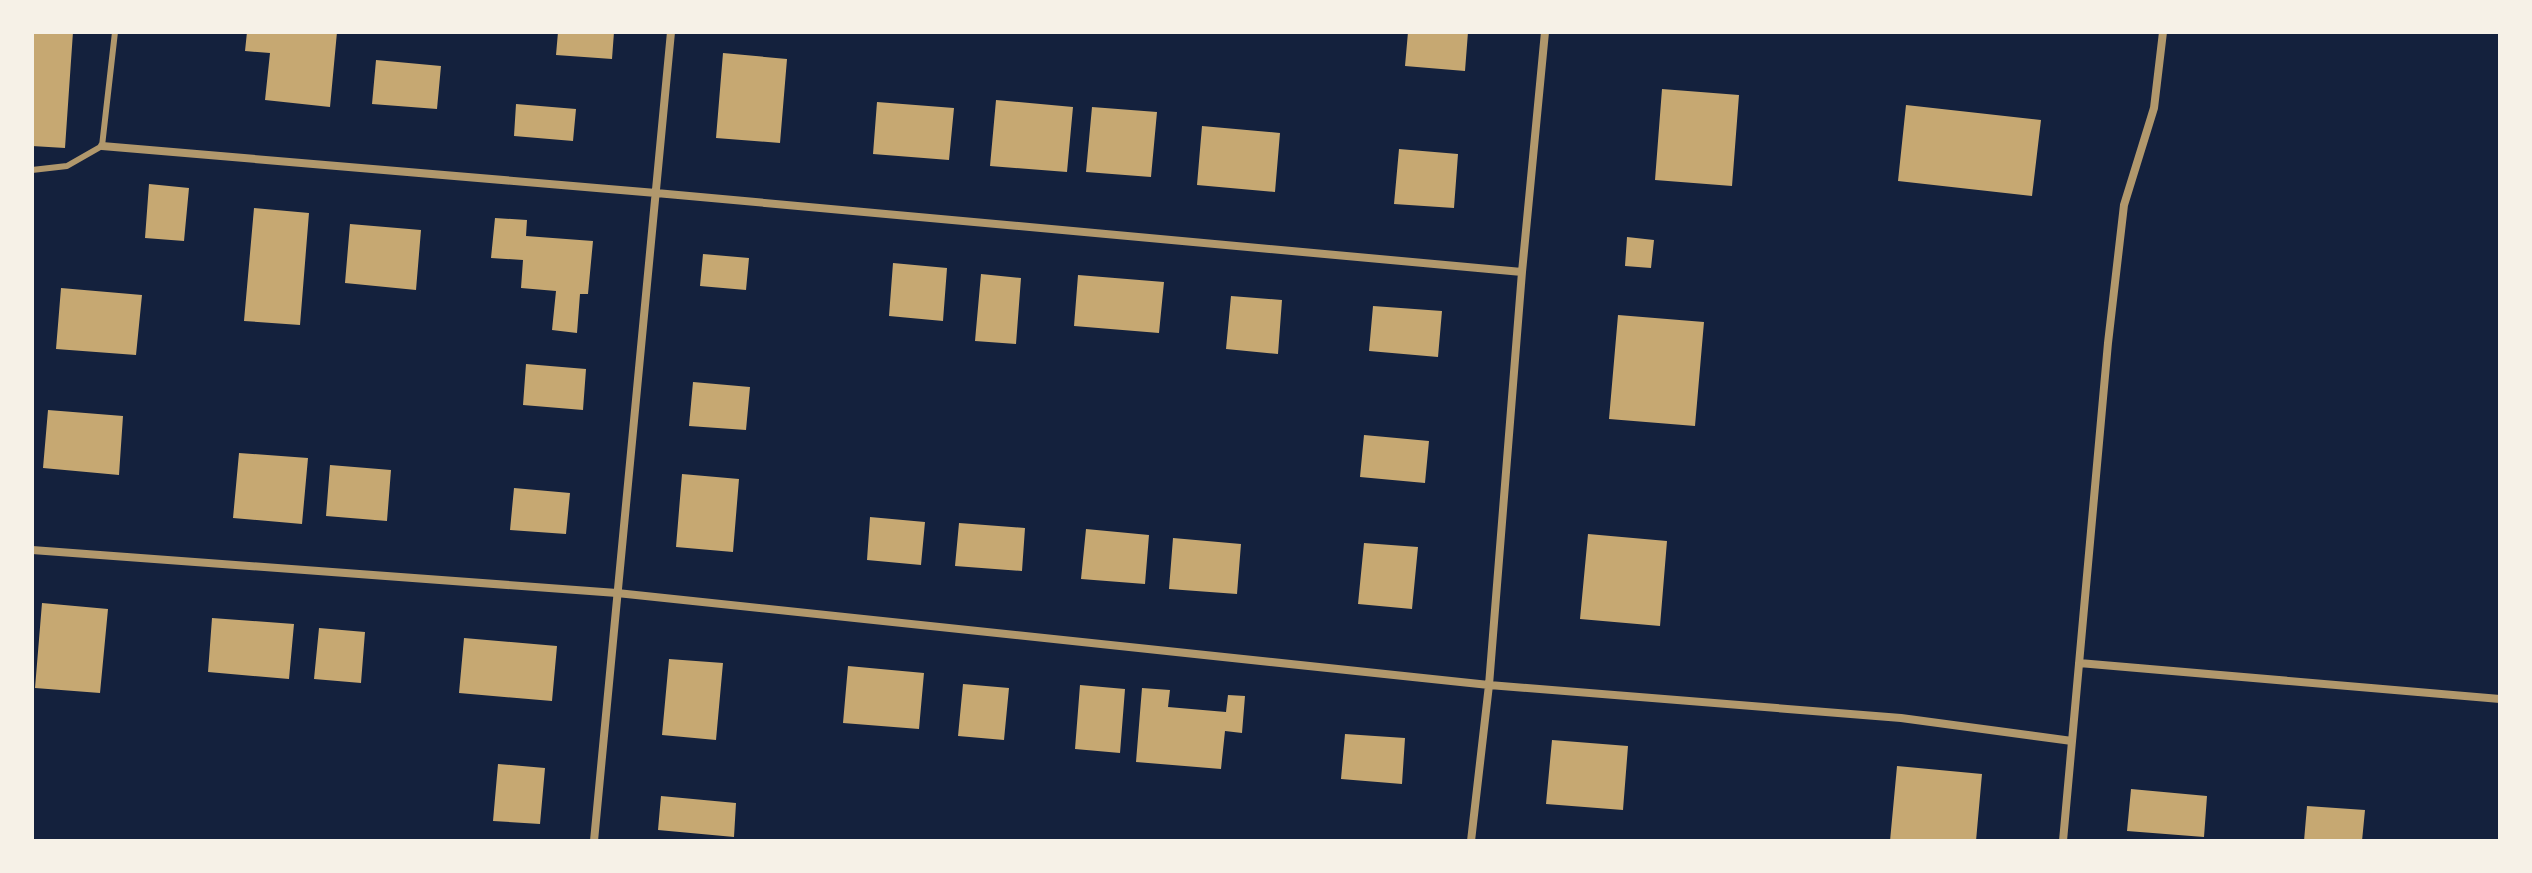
<svg xmlns="http://www.w3.org/2000/svg" width="2532" height="873" viewBox="0 0 2532 873" font-family="'Noto Sans',sans-serif">
	<style>
		.building { fill: #c6a872 }
		.lines { fill: none; stroke-linecap: round; stroke-linejoin: round }
		.service { stroke: #b1986c; stroke-width: 6 }
		.minor { stroke: #b1986c; stroke-width: 8 }
	</style>
	<rect width="100%" height="100%" fill="#14213d"/>
	<!-- building -->
	<path class="building" d="M32,32H73L65,148L32,146Z
		M247,32H337L330,107L265,100L270,53L245,51Z
		M558,32H614L612,59L556,55Z
		M1408,32H1468L1465,71L1405,66Z
		M723,53L787,59L780,143L716,138Z
		M376,60L441,66L437,109L372,104Z
		M1662,89L1739,95L1732,186L1655,180Z
		M996,100L1073,107L1067,172L990,166Z
		M877,102L954,108L949,160L873,154Z
		M516,104L576,109L573,141L514,136Z
		M1906,105L2041,120L2032,196L1898,181Z
		M1092,107L1157,112L1151,177L1086,172Z
		M1202,126L1280,133L1275,192L1197,185Z
		M1399,149L1458,154L1454,208L1394,204Z
		M149,184L189,188L184,241L145,238Z
		M254,208L309,213L300,325L244,321Z
		M495,218L527,220L526,236L593,241L588,294H580L577,333L552,330L556,291L521,288L523,260L491,258Z
		M350,224L421,230L416,290L345,283Z
		M1627,237L1654,240L1651,268L1625,266Z
		M703,254L749,258L746,290L700,286Z
		M893,263L947,268L943,321L889,316Z
		M981,274L1021,278L1016,344L975,341Z
		M1078,275L1164,282L1159,333L1074,326Z
		M61,288L142,295L136,355L56,349Z
		M1231,296L1282,300L1278,354L1226,349Z
		M1373,306L1442,311L1438,357L1369,351Z
		M1618,315L1704,322L1695,426L1609,419Z
		M526,364L586,369L583,410L523,405Z
		M693,382L750,387L746,430L689,426Z
		M48,410L123,416L119,475L43,468Z
		M1364,435L1429,441L1425,483L1360,477Z
		M239,453L308,458L302,524L233,518Z
		M330,465L391,470L387,521L326,516Z
		M682,474L739,479L733,552L676,547Z
		M514,488L570,493L566,534L510,530Z
		M870,517L925,522L921,565L867,560Z
		M959,523L1025,528L1022,571L955,566Z
		M1086,529L1149,535L1145,584L1081,579Z
		M1588,534L1667,541L1660,626L1580,619Z
		M1173,538L1241,544L1237,594L1169,589Z
		M1364,543L1418,547L1412,609L1358,604Z
		M42,603L108,609L100,693L35,688Z
		M212,618L294,624L289,679L208,672Z
		M319,628L365,632L361,683L314,679Z
		M464,638L557,646L552,701L459,693Z
		M669,659L723,663L716,740L662,735Z
		M848,666L924,673L919,729L843,723Z
		M963,684L1009,688L1004,740L958,736Z
		M1080,685L1125,689L1120,753L1075,749Z
		M1142,688L1170,690L1168,707L1226,712L1228,695L1245,696L1242,733L1225,731L1221,769L1136,762Z
		M1345,734L1405,738L1402,784L1341,779Z
		M1552,740L1628,746L1623,810L1546,804Z
		M498,764L545,768L540,824L493,821Z
		M1897,766L1982,774L1976,841H1890Z
		M2131,789L2207,796L2204,837L2127,831Z
		M661,796L736,803L734,837L658,830Z
		M2307,806L2365,810L2362,841H2304Z"/>
	<g class="lines">
		<!-- service -->
		<path class="service" d="M32,170L67,166L102,146L115,32"/>
		<!-- minor -->
		<path class="minor" d="M102,146L656,193L1522,272
			M32,550L617,593L1489,685L1901,718L2072,741
			M2079,663L2500,699
			M594,841L671,32
			M1471,841L1489,685L1522,272L1545,32
			M2063,841L2108,343L2124,205L2154,108L2163,32"/>
	</g>
	<!-- border -->
	<rect width="2532" height="873" fill="none" stroke="#f6f1e7" stroke-width="68"/>
</svg>
